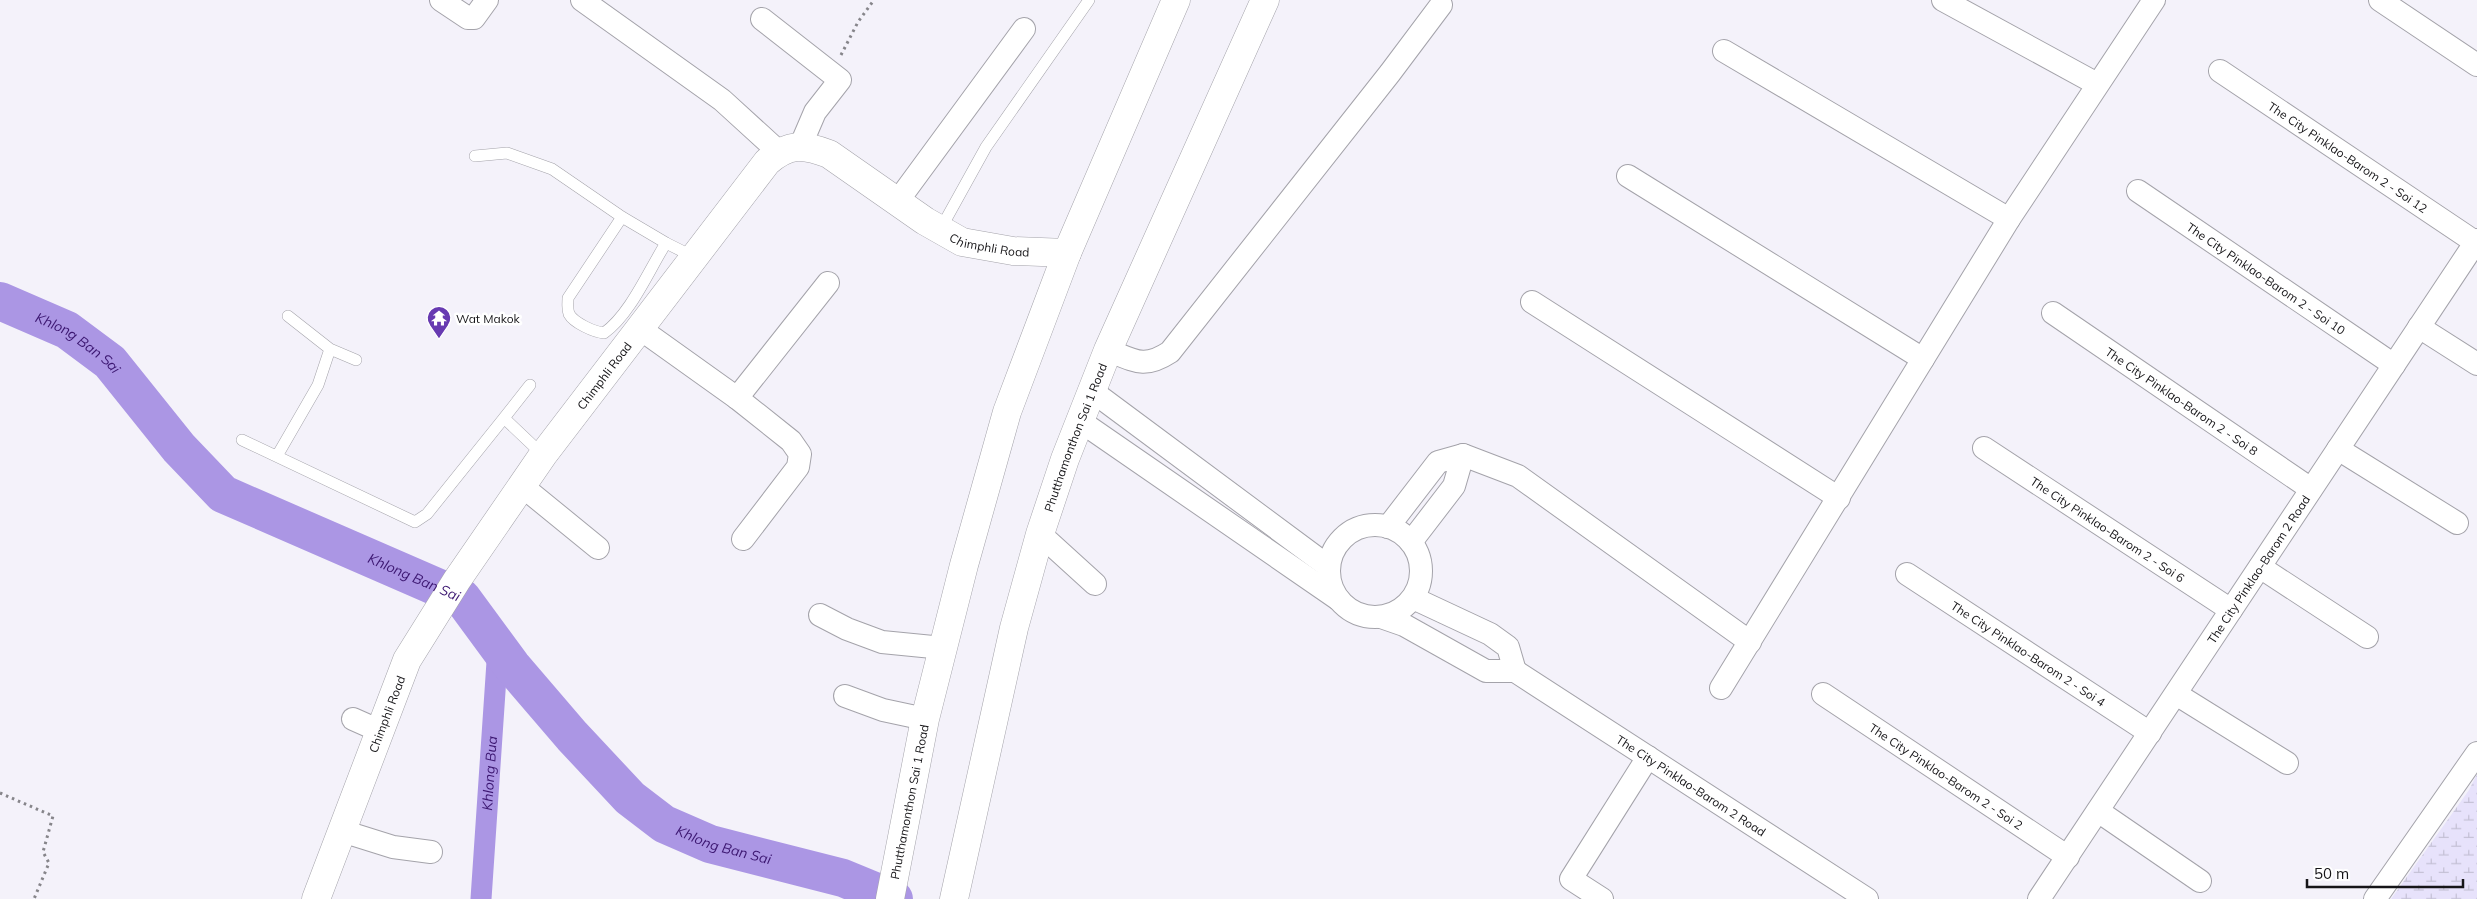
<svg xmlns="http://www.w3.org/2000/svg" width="2477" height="899" viewBox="0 0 2477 899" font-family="Mulish,sans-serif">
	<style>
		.wetland { fill: url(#wetland-marsh) }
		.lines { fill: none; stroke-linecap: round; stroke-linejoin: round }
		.canal { stroke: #ab96e4; stroke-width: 21 }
		.river { stroke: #ab96e4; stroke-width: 38 }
		.service-casing { stroke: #a4a3aa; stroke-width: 12 }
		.minor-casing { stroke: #a4a3aa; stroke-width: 24 }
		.tertiary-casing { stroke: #a4a3aa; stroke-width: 29 }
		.secondary-casing { stroke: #a4a3aa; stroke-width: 29 }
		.path { stroke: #86858a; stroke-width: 3; stroke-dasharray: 2.5 4; stroke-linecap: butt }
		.service { stroke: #fff; stroke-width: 11 }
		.minor { stroke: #fff; stroke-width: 22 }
		.tertiary { stroke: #fff; stroke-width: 28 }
		.secondary { stroke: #fff; stroke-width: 28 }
		.labels { text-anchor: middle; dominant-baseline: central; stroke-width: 5; stroke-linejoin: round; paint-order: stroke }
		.street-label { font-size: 12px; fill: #161518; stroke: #fff }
		.poi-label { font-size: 12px; fill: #161518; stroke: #fff; text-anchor: start }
		.water-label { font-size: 14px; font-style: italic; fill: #3c1771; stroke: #fff }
	</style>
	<defs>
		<pattern id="wetland-marsh" width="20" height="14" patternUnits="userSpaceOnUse" patternTransform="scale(1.25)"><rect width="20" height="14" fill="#e7e2fb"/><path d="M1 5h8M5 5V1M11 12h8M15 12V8" fill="none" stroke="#c5c1d6"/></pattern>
	</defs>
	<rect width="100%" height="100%" fill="#f4f2fa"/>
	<!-- wetland -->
	<path class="wetland" d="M2477,774V899H2391L2469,790Z"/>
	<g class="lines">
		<!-- canal -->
		<path class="canal" id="s1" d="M481,899L498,647"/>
		<!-- river -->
		<path class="river" id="s2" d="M0,301L67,330L110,362L179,448L223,494L462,598L512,666L572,736L630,798L664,824L710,844L843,878L894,899"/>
		<!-- service casing -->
		<g class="service-casing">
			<path id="service" d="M475,156L507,153L552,169L622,217L666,243L694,257
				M622,217L568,298C568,304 567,309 569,314C574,323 594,332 604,333C630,315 649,270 666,243
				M940,230L986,147L1089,0
				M330,349L356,360
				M504,418L530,385
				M242,440L415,522L427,514L504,418L543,455
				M277,456L318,385L330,349L288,316"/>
		</g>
		<!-- minor casing -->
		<g class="minor-casing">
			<g id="minor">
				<path d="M441,0L468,18H474L487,0"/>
				<path d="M582,0L722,100L779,152"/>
				<path d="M1943,0L2097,84"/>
				<path d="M2380,0L2477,65"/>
				<path d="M762,19L840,80L815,112L800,147"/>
				<path d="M1724,51L2009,219"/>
				<path id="s3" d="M2220,71L2475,242"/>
				<path d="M1628,176L1923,359"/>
				<path id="s4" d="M2138,191L2394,365"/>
				<path d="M897,202L1024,29"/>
				<path d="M1532,302L1839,498"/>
				<path id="s5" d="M2053,313L2311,489"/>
				<path d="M2419,327L2477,364"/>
				<path d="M639,328L737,398L791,441L800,454L798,467L743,539"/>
				<path d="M1108,350C1135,361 1144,369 1170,352L1390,73L1441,5"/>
				<path d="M1092,391L1329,567"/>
				<path d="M737,398L828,283"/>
				<path d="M1080,421L1338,599"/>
				<path id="s6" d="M1984,448L2231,610"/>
				<path d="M2338,449L2457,523"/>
				<path d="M1463,455L1518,476L1750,642"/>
				<path d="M522,486L598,548"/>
				<circle cx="1375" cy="571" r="46"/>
				<path d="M1388,527L1438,462L1463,455L1454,486L1411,542"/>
				<path d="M1040,534L1095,584"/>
				<path d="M2260,567L2367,637"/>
				<path id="s7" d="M1907,574L2150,733"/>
				<path d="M820,615L847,629L882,642L943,648"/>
				<path d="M1381,617L1404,625L1486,671H1515L1508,647L1490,634L1413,598"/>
				<path id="s8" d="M1515,671L1867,899"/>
				<path d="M1721,688L2009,219L2154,0"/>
				<path id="s9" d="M1823,694L2068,857"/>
				<path d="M2176,694L2287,763"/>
				<path d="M845,696L883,710L925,719"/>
				<path d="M353,719L380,731"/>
				<path d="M2098,811L2200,881"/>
				<path d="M342,831L393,847L431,852"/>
				<path d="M1602,899L1571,879L1648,757"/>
				<path id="s10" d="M2039,899L2477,240"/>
				<path d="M2375,899L2477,753"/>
			</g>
		</g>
		<!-- tertiary casing -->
		<g class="tertiary-casing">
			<g id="tertiary">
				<path id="s11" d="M316,899L407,660L457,580L543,455L767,162C789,143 803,144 829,154L925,221L962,242L1013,251L1067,253"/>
			</g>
		</g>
		<!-- secondary casing -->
		<g class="secondary-casing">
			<g id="secondary">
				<path id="s12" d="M890,899L925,719L964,565L1007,412L1067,253L1176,0"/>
				<path id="s13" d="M954,899L1014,628L1040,534L1065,459L1108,350L1265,0"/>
			</g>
		</g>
		<!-- path -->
		<path class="path" d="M841,55L858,22L874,0
			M0,793L53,816L43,852L49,863L34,899"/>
		<!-- service -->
		<use href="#service" class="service"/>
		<!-- minor -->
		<use href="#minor" class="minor"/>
		<!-- tertiary -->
		<use href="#tertiary" class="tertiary"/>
		<!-- secondary -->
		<use href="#secondary" class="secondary"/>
	</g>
	<!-- icons -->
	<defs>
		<g id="temple-pin" transform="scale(1.25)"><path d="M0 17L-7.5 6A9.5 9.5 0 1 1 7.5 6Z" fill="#673ab1" stroke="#fff"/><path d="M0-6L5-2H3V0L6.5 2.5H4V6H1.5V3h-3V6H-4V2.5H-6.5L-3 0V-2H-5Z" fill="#fff"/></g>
	</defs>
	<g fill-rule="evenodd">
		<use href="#temple-pin" x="439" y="318"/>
	</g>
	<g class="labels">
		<!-- street labels -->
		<g class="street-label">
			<text stroke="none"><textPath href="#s3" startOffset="154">The City Pinklao-Barom 2 - Soi 12</textPath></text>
			<text stroke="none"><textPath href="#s11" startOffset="1125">Chimphli Road</textPath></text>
			<text stroke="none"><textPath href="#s4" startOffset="155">The City Pinklao-Barom 2 - Soi 10</textPath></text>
			<text stroke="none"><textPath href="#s11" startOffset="602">Chimphli Road</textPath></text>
			<text stroke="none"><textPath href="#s5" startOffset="156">The City Pinklao-Barom 2 - Soi 8</textPath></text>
			<text stroke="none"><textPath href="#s13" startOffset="478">Phutthamonthon Sai 1 Road</textPath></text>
			<text stroke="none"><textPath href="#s6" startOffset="148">The City Pinklao-Barom 2 - Soi 6</textPath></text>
			<text stroke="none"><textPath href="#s10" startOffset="396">The City Pinklao-Barom 2 Road</textPath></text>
			<text stroke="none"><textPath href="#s7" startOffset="145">The City Pinklao-Barom 2 - Soi 4</textPath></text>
			<text stroke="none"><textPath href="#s11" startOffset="198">Chimphli Road</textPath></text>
			<text stroke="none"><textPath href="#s9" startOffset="148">The City Pinklao-Barom 2 - Soi 2</textPath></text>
			<text stroke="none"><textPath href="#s8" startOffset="210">The City Pinklao-Barom 2 Road</textPath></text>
			<text stroke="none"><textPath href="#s12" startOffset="99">Phutthamonthon Sai 1 Road</textPath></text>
		</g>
		<!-- poi labels -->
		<g class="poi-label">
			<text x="456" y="318">Wat Makok</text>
		</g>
		<!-- water labels -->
		<g class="water-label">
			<text stroke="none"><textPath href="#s2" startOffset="89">Khlong Ban Sai</textPath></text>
			<text stroke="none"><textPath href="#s2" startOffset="509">Khlong Ban Sai</textPath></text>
			<text stroke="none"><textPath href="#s1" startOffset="126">Khlong Bua</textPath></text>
			<text stroke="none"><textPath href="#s2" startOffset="929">Khlong Ban Sai</textPath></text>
		</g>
	</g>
	<!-- scale -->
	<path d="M2307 879v8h156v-8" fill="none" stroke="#161518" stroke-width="2.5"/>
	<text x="2314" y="879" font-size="15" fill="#161518" stroke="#ffffff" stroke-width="4" paint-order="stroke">50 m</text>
</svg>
